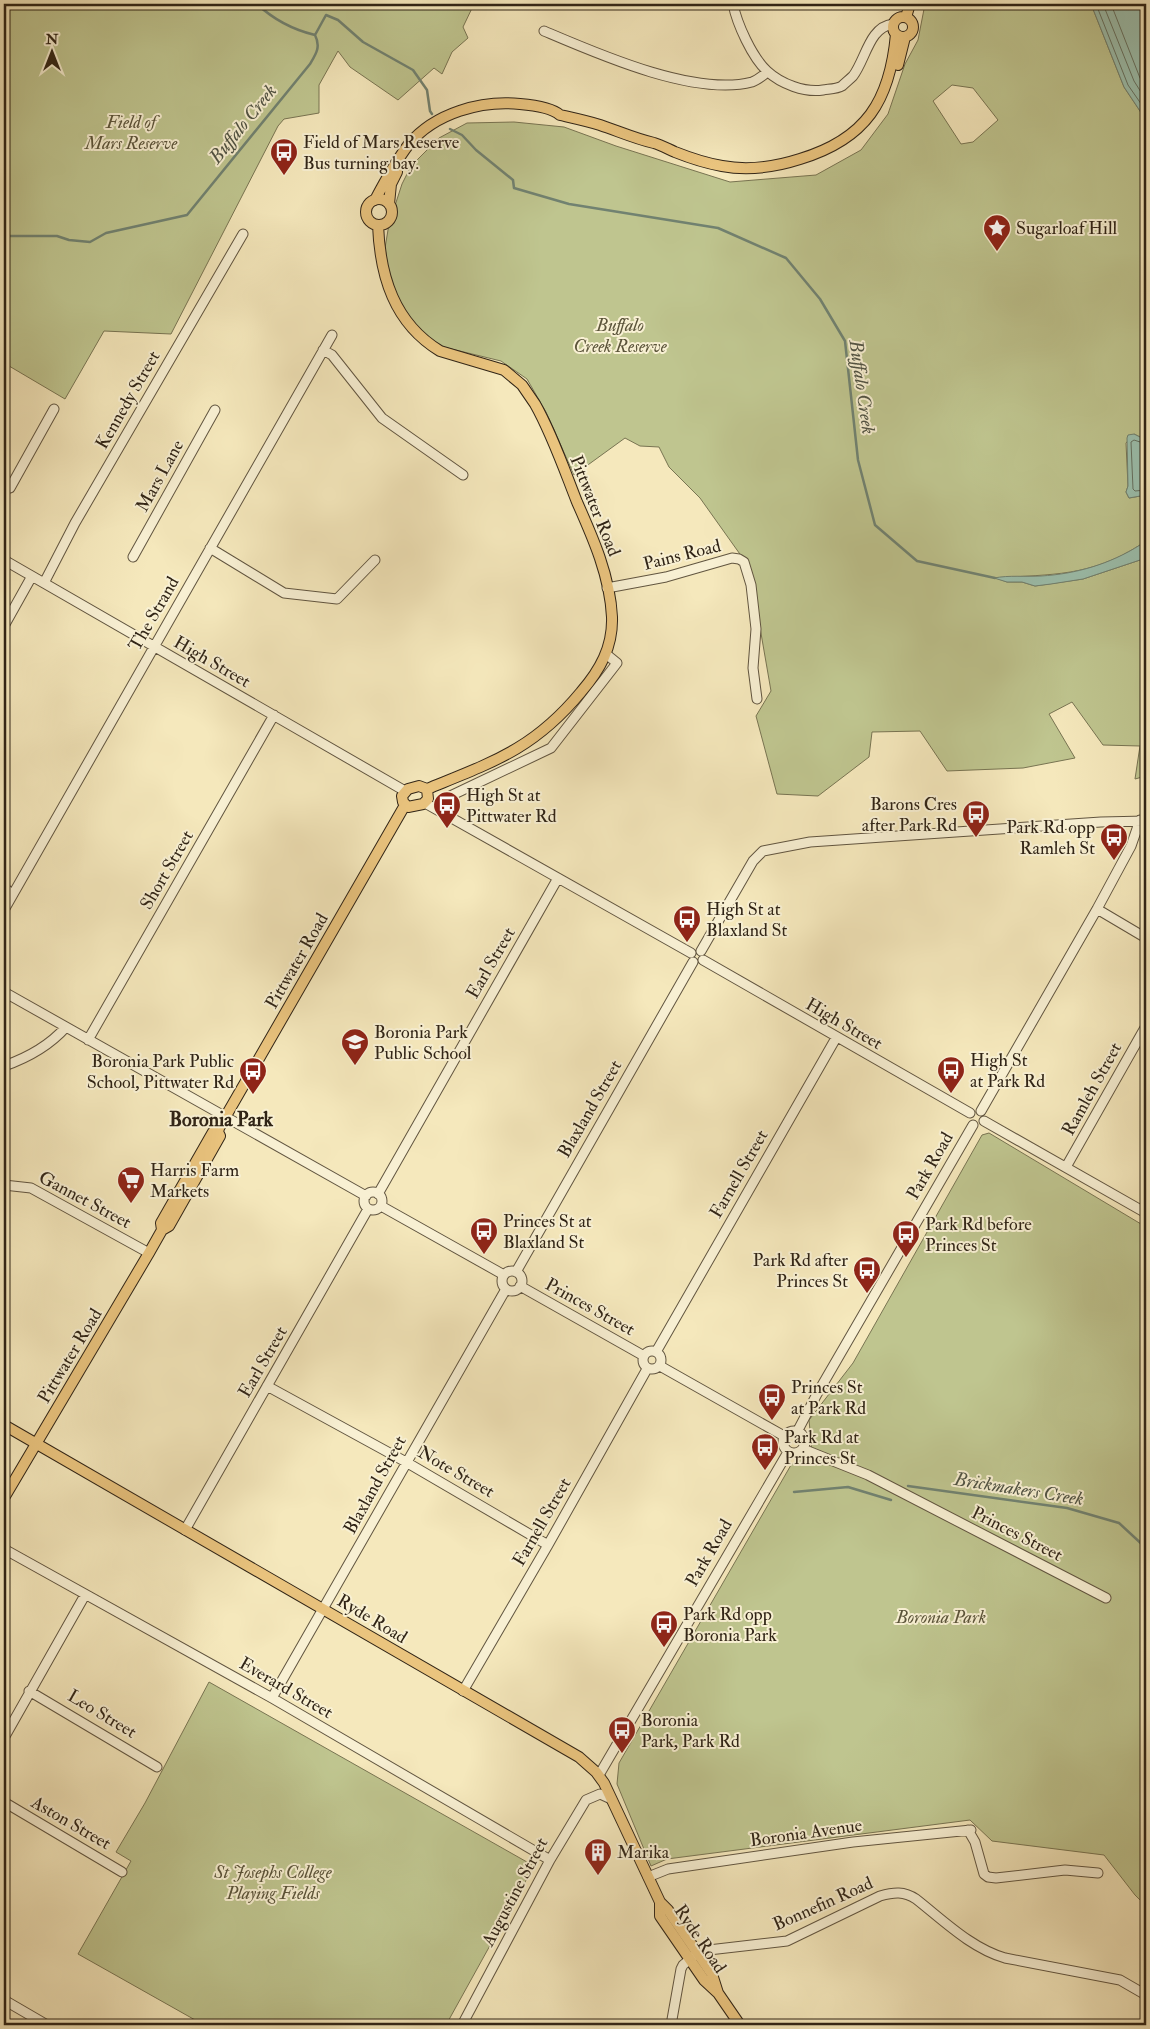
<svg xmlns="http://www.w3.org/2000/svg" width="1150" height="2029" viewBox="0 0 1150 2029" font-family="'IM FELL Double Pica',serif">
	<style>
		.green { fill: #bfc58f; stroke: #787452; fill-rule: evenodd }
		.water { fill: #9cc0ae; stroke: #718271 }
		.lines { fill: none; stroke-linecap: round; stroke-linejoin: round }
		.shore { stroke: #667262; stroke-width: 1 }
		.stream { stroke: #718271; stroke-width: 2.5 }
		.minor-casing { stroke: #615540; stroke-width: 11 }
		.major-casing { stroke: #302416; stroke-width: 12 }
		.minor { stroke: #f8f0d3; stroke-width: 9 }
		.major { stroke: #eac47e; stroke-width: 10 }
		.labels { text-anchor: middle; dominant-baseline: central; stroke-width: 4; stroke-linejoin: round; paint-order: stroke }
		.park-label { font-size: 18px; font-style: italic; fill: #5b543a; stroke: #f8f0d3 }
		.poi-label { font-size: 18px; fill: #302416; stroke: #f8f0d3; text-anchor: start }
		.street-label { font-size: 18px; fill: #302416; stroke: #f8f0d3 }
		.water-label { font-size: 19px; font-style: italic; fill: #505344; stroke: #f8f0d3 }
		.quarter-label { font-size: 20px; font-weight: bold; fill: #302416; stroke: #f8f0d3 }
	</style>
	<rect width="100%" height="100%" fill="#f5e8bc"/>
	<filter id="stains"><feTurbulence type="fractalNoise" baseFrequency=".004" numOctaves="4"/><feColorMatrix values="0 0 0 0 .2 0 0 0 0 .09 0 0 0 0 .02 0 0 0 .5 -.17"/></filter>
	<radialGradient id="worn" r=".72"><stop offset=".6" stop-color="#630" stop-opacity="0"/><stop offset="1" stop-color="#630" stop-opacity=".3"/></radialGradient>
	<!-- green -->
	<path class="green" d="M4,4H474L463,27L468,38L452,52L442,74L434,68L398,100L350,67L338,51L319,85V113L284,119L278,126L171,334L104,331L65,399L4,363Z
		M925,4H1091L1124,87L1146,120V440L1134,434L1126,443L1128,486L1126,492L1129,498L1146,495V545H1140C1090,577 1052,574 996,578L1007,582H1022L1035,586L1083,579L1146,558V776L1135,779L1140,746L1103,745L1072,702L1049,714L1075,758L1023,768L947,771L920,731L872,732L869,757L818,796L777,794L756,716L771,691L758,616L742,557L700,498L669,467L659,447L640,446L625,438L574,475L546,412L527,379L501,361L435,345L412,323L391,289L385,248L389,224L402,184L411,166L439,138L467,123L514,122L564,127L616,146L730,182L816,175L861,150L888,114L905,64L918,40ZM952,85L973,88L998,120L973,142L961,144L933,101Z
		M989,1133L1146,1227V1906L1135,1895L1104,1855L992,1841L970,1820L667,1859L651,1866L617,1784L619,1763L791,1465L812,1452L809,1420L853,1363L982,1135Z
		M209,1682L534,1866L446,2025H204L78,1954L131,1861L116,1852L145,1803Z"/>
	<!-- water -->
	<path class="water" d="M1091,4H1146V120L1124,87Z
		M1134,434L1146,440V495L1129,498L1126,492L1128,486L1127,438L1128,435Z
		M1140,545H1146V558L1083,579L1051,584L1035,586L1022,582H1007L994,578C1009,575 1025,577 1041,576C1076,574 1110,564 1140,545Z"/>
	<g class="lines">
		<!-- shore -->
		<path class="shore" d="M1096,4L1128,85L1146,111
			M1103,4L1134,81L1146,100
			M1111,4L1140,78L1146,87
			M1146,444L1134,440L1131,442L1133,489L1135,491L1146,490"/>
		<!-- stream -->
		<path class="stream" d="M257,4C273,19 294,30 315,35
			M315,35L326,15L338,20L363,42L413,70L427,90L430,111L432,114
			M450,129L462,135L476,150L513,180L514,188L569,204L718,228L786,258L820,299L845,341L858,460L875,525L917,561L995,578
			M4,236H57L69,240L90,242L106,233L187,215L310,64C316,54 321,47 315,35
			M908,1486L1067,1508L1119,1523L1146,1548
			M794,1492L848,1487L891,1500"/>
		<!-- minor casing -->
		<g class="minor-casing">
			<path id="minor" d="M733,4C737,24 752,57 767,71C781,84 805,93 823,90C829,89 837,89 842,86C845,83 850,79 853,76C866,59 869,27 893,24
				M544,31C598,54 695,97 752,82C758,80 763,75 768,72
				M323,350L332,355L382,418L463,475
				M10,488L54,409
				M210,548L284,593L337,599L375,560
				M133,557L215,410
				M4,560L405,791
				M44,583L75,523L243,234
				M607,588L666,577L732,558L739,559L744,562L751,585L756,629L753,668L757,699
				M4,626L32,576
				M425,803L691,953
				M439,811L446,798L551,748L617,663L606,654
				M4,887L12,895
				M1097,909L1146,938
				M4,910L332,335
				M701,951L753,861L763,851L810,842L1101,822L1146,821
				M703,960L970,1113
				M4,992L366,1196
				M88,1040L274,715
				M4,1066C27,1058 49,1046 66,1027
				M981,1111L1097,909L1131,846L1140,820
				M984,1121L1146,1213
				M1066,1167L1146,1026
				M4,1185L31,1188L149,1253
				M364 1201a9 9 0 1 1 18 0a9 9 0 1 1-18 0Z
				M378,1194L558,878
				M381,1206L504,1275
				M502 1281a10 10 0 1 1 20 0a10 10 0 1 1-20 0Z
				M516,1272L693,962
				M520,1286L644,1356
				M643 1360a9 9 0 1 1 18 0a9 9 0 1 1-18 0Z
				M656,1352L836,1038
				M660,1366L784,1436
				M267,1386L406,1462L548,1545
				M783 1442a11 11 0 1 1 22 0a11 11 0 1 1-22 0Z
				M797,1432L817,1394L973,1125
				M803,1449L868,1475L1106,1598
				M185,1530L368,1209
				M4,1549L272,1698L550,1860
				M29,1691L157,1767
				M463,1691L548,1545L647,1369
				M272,1698L506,1289
				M4,1738L85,1595
				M599,1775L788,1452
				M4,1802L122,1872
				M968,1830L975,1842L984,1874L988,1877L996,1878L1065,1870L1098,1873
				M648,1877L668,1869L853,1842L971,1830
				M4,2000L47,2025
				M462,2025L550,1860L586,1800L600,1794L611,1799
				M671,2025L681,1969L683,1965L700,1951L787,1941L880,1896C894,1892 904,1891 916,1899C944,1921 971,1948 1005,1958L1120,1980L1146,1995"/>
		</g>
		<!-- major casing -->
		<g class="major-casing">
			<path id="major" d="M893 27a10 10 0 1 1 20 0a10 10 0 1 1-20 0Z
				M906,17L910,4
				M898,65L905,37
				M366 212a13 13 0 1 1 26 0a13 13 0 1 1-26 0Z
				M375,200C385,181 396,161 409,144C435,113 481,100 520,104C532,105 551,107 560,115C573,118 587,121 600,125C618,131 636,139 654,143C661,145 668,149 675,152C690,158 705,163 722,166C748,171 775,167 800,159C866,139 890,101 896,34
				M389,204L391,184L397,172
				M378,225C380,276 394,323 440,351L504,370L522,385L535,404C552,434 564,469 577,502C593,538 610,576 612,617C613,647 600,670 581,692C534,749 493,762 427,789
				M419,786L427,789L428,799L423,804L408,807L403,802L402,796L408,789Z
				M162,1230L169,1226L220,1136L218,1132L219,1128L405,805
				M4,1425L579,1757L596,1772L604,1783L660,1902L668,1910L712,1974L718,1993
				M4,1498L149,1253L162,1230L161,1223L213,1132H218
				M660,1902V1916L704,1980L718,1993L740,2025"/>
		</g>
		<!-- minor -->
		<use href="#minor" class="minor"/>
		<!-- major -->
		<use href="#major" class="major"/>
	</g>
	<!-- icons -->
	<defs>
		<g id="bus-pin" transform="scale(1.4375)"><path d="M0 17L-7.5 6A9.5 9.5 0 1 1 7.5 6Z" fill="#8f2418" stroke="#f8f0d3"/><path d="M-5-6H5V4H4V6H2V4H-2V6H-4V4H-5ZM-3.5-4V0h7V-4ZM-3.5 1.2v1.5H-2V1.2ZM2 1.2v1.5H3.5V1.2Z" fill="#fff"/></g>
		<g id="sight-pin" transform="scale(1.4375)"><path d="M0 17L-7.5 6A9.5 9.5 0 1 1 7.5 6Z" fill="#8f2418" stroke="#f8f0d3"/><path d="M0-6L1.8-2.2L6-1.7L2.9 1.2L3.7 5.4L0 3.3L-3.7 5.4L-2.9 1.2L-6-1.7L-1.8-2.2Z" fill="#fff"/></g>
		<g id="school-pin" transform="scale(1.4375)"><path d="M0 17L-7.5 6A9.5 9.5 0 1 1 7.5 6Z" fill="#8f2418" stroke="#f8f0d3"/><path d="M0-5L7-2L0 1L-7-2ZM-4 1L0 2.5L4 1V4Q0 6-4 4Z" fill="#fff"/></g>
		<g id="supermarket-pin" transform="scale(1.4375)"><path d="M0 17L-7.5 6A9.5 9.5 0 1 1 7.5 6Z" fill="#8f2418" stroke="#f8f0d3"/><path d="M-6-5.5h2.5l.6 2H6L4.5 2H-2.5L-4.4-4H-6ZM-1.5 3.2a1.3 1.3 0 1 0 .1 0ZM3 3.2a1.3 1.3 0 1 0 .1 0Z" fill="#fff"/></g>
		<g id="building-pin" transform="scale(1.4375)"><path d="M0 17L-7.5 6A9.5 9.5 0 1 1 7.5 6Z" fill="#8f2418" stroke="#f8f0d3"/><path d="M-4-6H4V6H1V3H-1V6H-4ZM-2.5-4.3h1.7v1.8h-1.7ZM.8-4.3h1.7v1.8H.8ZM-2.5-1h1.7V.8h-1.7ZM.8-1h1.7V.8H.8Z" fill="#fff"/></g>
	</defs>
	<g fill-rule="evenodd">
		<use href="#bus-pin" x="284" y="152"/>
		<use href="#sight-pin" x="997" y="228"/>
		<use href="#bus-pin" x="447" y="805"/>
		<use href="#bus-pin" x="976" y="814"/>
		<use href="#bus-pin" x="1114" y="837"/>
		<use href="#bus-pin" x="687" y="919"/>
		<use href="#school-pin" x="355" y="1042"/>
		<use href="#bus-pin" x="951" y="1070"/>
		<use href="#bus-pin" x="253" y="1071"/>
		<use href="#supermarket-pin" x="131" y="1180"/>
		<use href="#bus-pin" x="484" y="1231"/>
		<use href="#bus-pin" x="906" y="1234"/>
		<use href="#bus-pin" x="867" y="1270"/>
		<use href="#bus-pin" x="772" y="1397"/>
		<use href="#bus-pin" x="765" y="1447"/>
		<use href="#bus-pin" x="664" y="1624"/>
		<use href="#bus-pin" x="622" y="1730"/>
		<use href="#building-pin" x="598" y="1852"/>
	</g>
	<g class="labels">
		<!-- park labels -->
		<g class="park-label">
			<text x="131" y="122">Field of<tspan x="131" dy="21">Mars Reserve</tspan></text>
			<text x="620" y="325">Buffalo<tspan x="620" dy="21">Creek Reserve</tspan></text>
			<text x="941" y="1617">Boronia Park</text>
			<text x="273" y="1872">St Josephs College<tspan x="273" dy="21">Playing Fields</tspan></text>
		</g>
		<!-- poi labels -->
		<g class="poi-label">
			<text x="303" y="142">Field of Mars Reserve<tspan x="303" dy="21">Bus turning bay.</tspan></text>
			<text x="1016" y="228">Sugarloaf Hill</text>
			<text x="466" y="795">High St at<tspan x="466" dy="21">Pittwater Rd</tspan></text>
			<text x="957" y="804" text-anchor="end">Barons Cres<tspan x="957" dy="21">after Park Rd</tspan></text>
			<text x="1095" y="827" text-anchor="end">Park Rd opp<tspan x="1095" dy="21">Ramleh St</tspan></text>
			<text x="706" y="909">High St at<tspan x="706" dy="21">Blaxland St</tspan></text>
			<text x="374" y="1032">Boronia Park<tspan x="374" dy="21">Public School</tspan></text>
			<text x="970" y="1060">High St<tspan x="970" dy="21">at Park Rd</tspan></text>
			<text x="234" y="1061" text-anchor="end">Boronia Park Public<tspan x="234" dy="21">School, Pittwater Rd</tspan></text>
			<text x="150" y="1170">Harris Farm<tspan x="150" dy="21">Markets</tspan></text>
			<text x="503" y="1221">Princes St at<tspan x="503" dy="21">Blaxland St</tspan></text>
			<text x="925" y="1224">Park Rd before<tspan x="925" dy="21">Princes St</tspan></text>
			<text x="848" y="1260" text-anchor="end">Park Rd after<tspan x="848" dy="21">Princes St</tspan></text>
			<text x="791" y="1387">Princes St<tspan x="791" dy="21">at Park Rd</tspan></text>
			<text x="784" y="1437">Park Rd at<tspan x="784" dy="21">Princes St</tspan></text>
			<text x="683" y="1614">Park Rd opp<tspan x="683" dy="21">Boronia Park</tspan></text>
			<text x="641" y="1720">Boronia<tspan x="641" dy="21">Park, Park Rd</tspan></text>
			<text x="617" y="1852">Marika</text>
		</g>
		<!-- street labels -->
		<g class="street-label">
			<text transform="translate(128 400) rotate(-60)">Kennedy Street</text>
			<text transform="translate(160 476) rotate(-61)">Mars Lane</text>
			<text transform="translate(595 506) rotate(68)">Pittwater Road</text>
			<text transform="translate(682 555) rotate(-14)">Pains Road</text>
			<text transform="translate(154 614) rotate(-60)">The Strand</text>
			<text transform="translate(212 662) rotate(30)">High Street</text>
			<text transform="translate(167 870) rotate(-60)">Short Street</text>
			<text transform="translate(297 961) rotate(-60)">Pittwater Road</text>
			<text transform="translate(491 963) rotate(-60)">Earl Street</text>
			<text transform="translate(844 1024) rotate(30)">High Street</text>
			<text transform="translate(1092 1089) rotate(-61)">Ramleh Street</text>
			<text transform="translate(590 1109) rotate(-60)">Blaxland Street</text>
			<text transform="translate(930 1166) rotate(-60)">Park Road</text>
			<text transform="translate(739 1174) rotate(-60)">Farnell Street</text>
			<text transform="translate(85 1200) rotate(28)">Gannet Street</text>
			<text transform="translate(590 1307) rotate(29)">Princes Street</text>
			<text transform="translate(70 1356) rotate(-59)">Pittwater Road</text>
			<text transform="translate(263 1362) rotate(-60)">Earl Street</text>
			<text transform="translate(456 1472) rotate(30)">Note Street</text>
			<text transform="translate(375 1485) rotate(-61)">Blaxland Street</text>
			<text transform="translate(542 1522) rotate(-60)">Farnell Street</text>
			<text transform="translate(1017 1534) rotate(27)">Princes Street</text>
			<text transform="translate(709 1553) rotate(-60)">Park Road</text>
			<text transform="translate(372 1619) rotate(31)">Ryde Road</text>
			<text transform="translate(286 1688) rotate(30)">Everard Street</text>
			<text transform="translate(102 1714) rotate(31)">Leo Street</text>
			<text transform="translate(71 1823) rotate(30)">Aston Street</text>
			<text transform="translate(806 1833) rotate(-8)">Boronia Avenue</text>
			<text transform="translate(515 1892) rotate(-62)">Augustine Street</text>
			<text transform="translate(823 1904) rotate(-24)">Bonnefin Road</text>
			<text transform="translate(700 1939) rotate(56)">Ryde Road</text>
		</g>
		<!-- water labels -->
		<g class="water-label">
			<text transform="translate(243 124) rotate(-51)">Buffalo Creek</text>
			<text transform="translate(862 387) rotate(82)">Buffalo Creek</text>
			<text transform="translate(1019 1489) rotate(9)">Brickmakers Creek</text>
		</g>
		<!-- quarter labels -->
		<g class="quarter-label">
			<text x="221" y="1119">Boronia Park</text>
		</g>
	</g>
	<!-- margin -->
	<rect width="1150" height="2029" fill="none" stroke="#f5e8bc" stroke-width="20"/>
	<rect x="5" y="5" width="1140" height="2019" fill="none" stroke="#302416" stroke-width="2.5"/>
	<rect x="10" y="10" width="1130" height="2009" fill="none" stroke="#302416"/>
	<!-- north arrow -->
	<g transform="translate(52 52)" stroke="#f8f0d3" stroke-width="4" paint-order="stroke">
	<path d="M0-4L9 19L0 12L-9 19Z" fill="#302416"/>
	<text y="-8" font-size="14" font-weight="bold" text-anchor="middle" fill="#302416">N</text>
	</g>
	<rect width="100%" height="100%" filter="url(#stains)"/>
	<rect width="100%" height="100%" fill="url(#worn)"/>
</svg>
